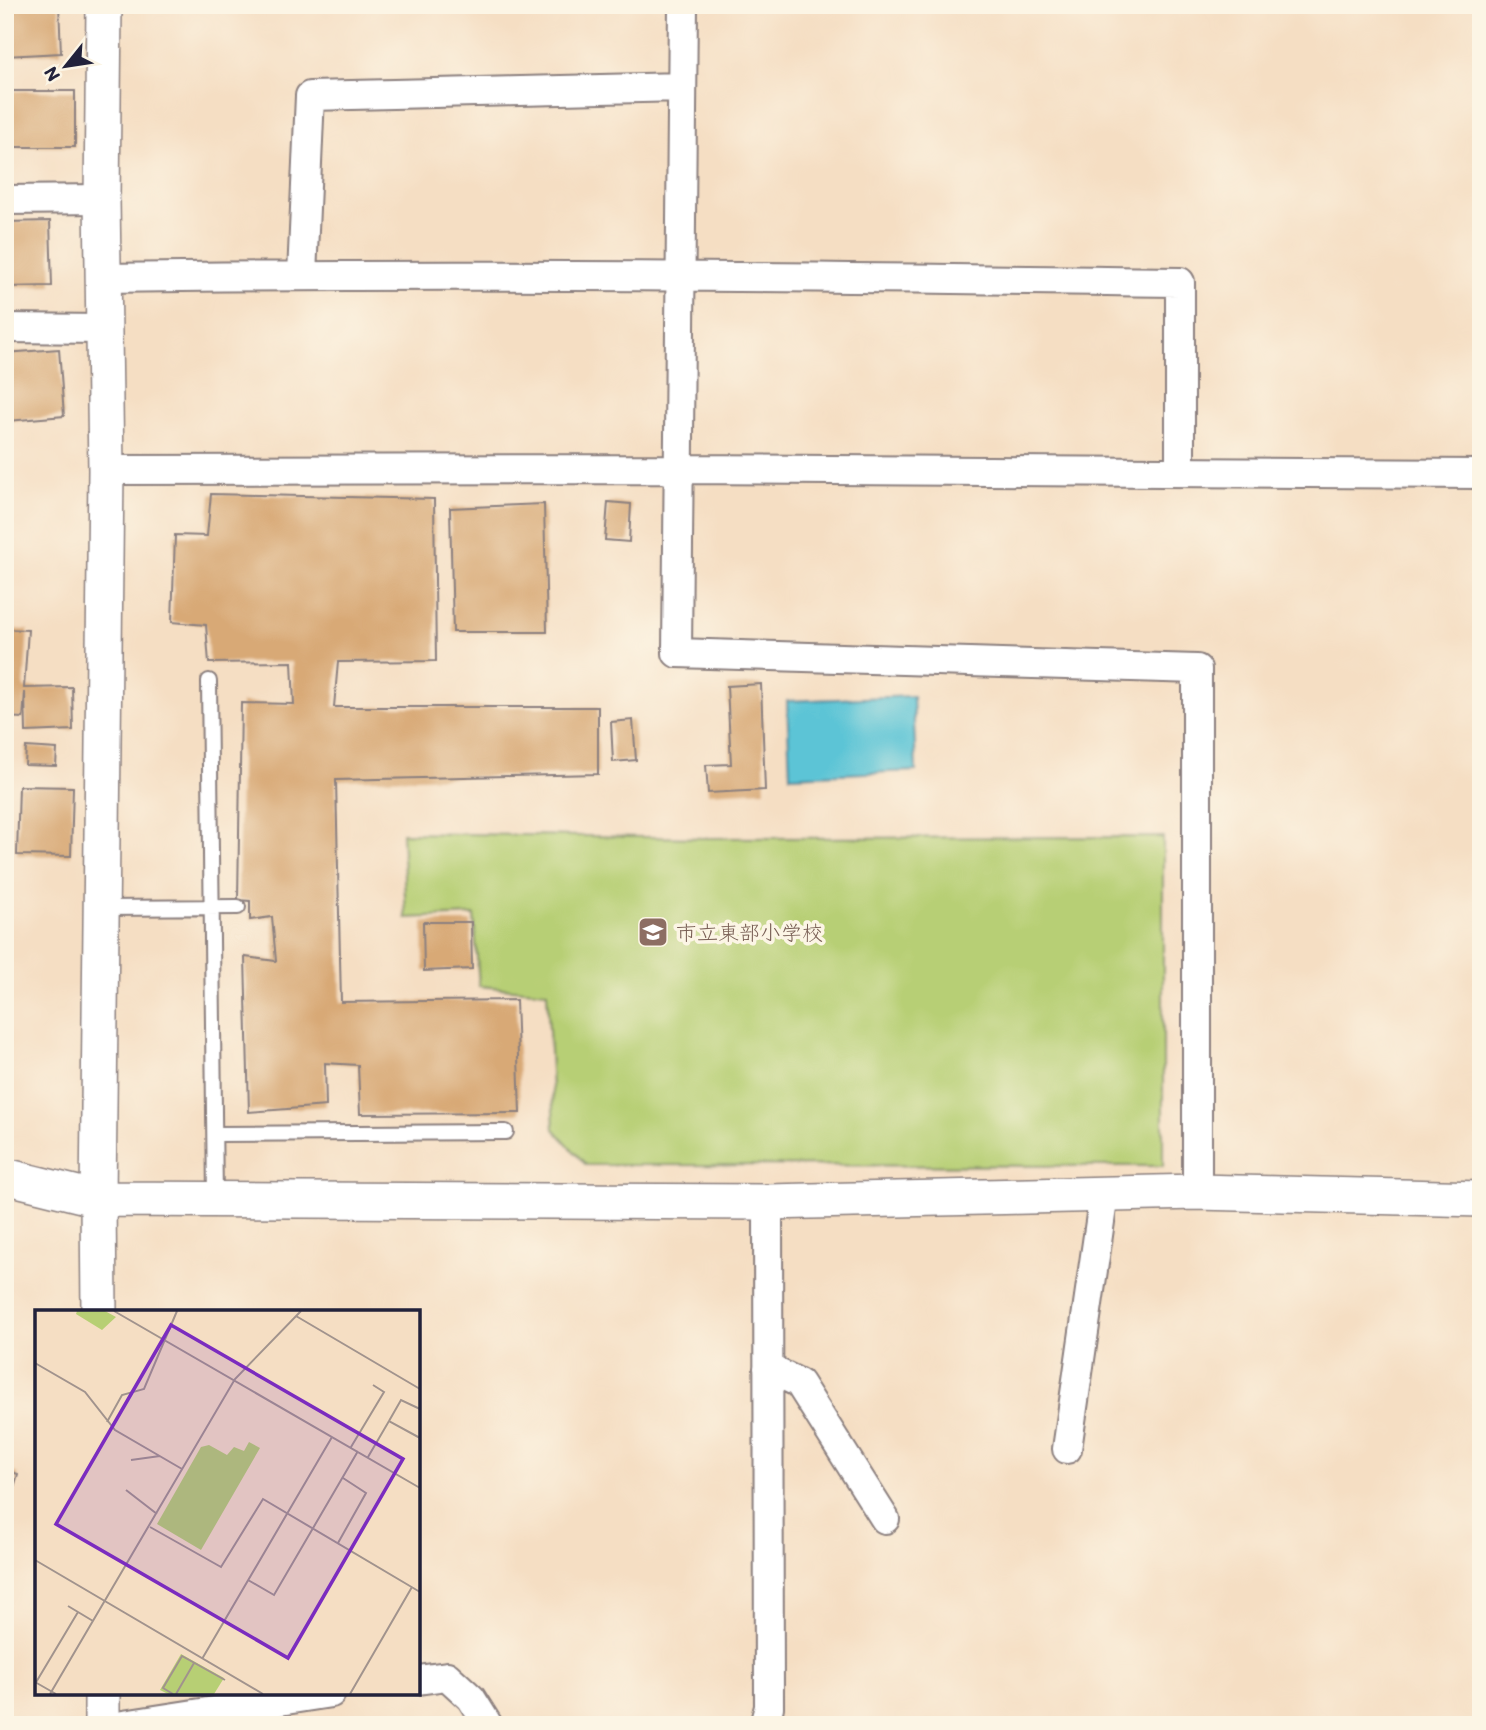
<svg xmlns="http://www.w3.org/2000/svg" width="1486" height="1730" viewBox="0 0 1486 1730" font-family="Itim,'Klee One',sans-serif">
	<style>
		.green { fill: #b7cf74; stroke: #6c7858; stroke-width: 2 }
		.water { fill: #5bc4d6; stroke: #3e7388; stroke-width: 2 }
		.building { fill: #d8a976 }
		.lines { fill: none; stroke-linecap: round; stroke-linejoin: round }
		.service-casing { stroke: #8c807f; stroke-width: 18 }
		.minor-casing { stroke: #8c807f; stroke-width: 32 }
		.tertiary-casing { stroke: #8c807f; stroke-width: 38 }
		.service { stroke: #fff; stroke-width: 14 }
		.minor { stroke: #fff; stroke-width: 28 }
		.tertiary { stroke: #fff; stroke-width: 35 }
		.labels { text-anchor: middle; dominant-baseline: central; stroke-width: 7; stroke-linejoin: round; paint-order: stroke }
		.education-label { font-size: 21px; fill: #785e54; stroke: #fcf5e5; text-anchor: start }
		.inset-road { fill: none; stroke: #a1938d; stroke-width: 2 }
		.view { fill: #7b2cbf; fill-opacity: 0.15; stroke: #7b2cbf; stroke-width: 3.5 }
		.inset-edge { fill: none; stroke: #22223b; stroke-width: 3.5 }
	</style>
	<rect width="100%" height="100%" fill="#fcf5e5"/>
	<filter id="ink" filterUnits="userSpaceOnUse"><feTurbulence type="fractalNoise" baseFrequency=".0143" numOctaves="2"/><feDisplacementMap in="SourceGraphic" scale="14" xChannelSelector="R" yChannelSelector="G"/><feConvolveMatrix kernelMatrix="1 2 1 2 8 2 1 2 1" color-interpolation-filters="sRGB"/></filter>
	<filter id="wash" filterUnits="userSpaceOnUse"><feTurbulence type="fractalNoise" baseFrequency=".00686" numOctaves="4" result="noise"/><feDisplacementMap in="SourceGraphic" scale="28" xChannelSelector="R" yChannelSelector="G"/><feGaussianBlur stdDeviation="1.57" result="paint"/><feColorMatrix in="noise" values="0 0 0 0 0 0 0 0 0 0 0 0 0 0 0 0 0 1.4 0 .05"/><feComposite in="paint" operator="in"/></filter>
	<g filter="url(#wash)">
		<rect width="100%" height="100%" fill="#f5dec3"/>
		<!-- green -->
		<path class="green" d="M402,833L706,838L1163,837V1166L586,1165L554,1129L547,992L479,986L474,915L406,918Z"/>
		<!-- water -->
		<path class="water" d="M913,696L916,771L790,776L787,701Z"/>
		<g id="blocks">
			<!-- building -->
			<path class="building" d="M5,5H59L61,53L5,56Z
				M5,91H75V147H5Z
				M50,221L52,286L5,287V222Z
				M59,349L64,416L8,421L5,353Z
				M211,494L434,499L436,661L338,662L334,707H598V774L336,780L341,1002L516,1000L520,1113L360,1114L358,1065L325,1063L326,1106L249,1112L245,957L276,961L272,917L250,920V901L238,900L241,703L294,704L292,662L209,663L206,625L172,622L175,535L207,536Z
				M608,502L631,504L629,542L605,540Z
				M544,504L547,632H453L450,508Z
				M5,629L28,630L24,688L72,687L73,730L26,732L25,692L23,718L5,717Z
				M761,684L765,790L708,793L706,765L731,764L727,686Z
				M633,720L636,760L613,762L611,722Z
				M26,747L57,749L56,766L25,765Z
				M19,786L73,787L71,856L17,855Z
				M423,922H471L472,969L424,971Z
				M5,1470L18,1474L6,1514H5Z"/>
		</g>
	</g>
	<g filter="url(#ink)">
		<use href="#blocks" fill-opacity="0" stroke="#8c807f" stroke-width="2"/>
		<g class="lines">
			<!-- service casing -->
			<g class="service-casing">
				<path id="service" d="M209,681L215,1198
					M102,908L238,907
					M215,1134L506,1132"/>
			</g>
			<!-- minor casing -->
			<g class="minor-casing">
				<path id="minor" d="M683,5L677,653L1197,669V1192
					M5,200L102,199
					M302,275L310,96L682,87
					M103,278C462,273 821,277 1180,282V471
					M5,328L103,329
					M106,470L677,469L1481,474
					M768,1368L799,1383L885,1519
					M1067,1449L1104,1194
					M418,1680L447,1676L471,1698L488,1725
					M123,1725L331,1693
					M764,1725L769,1707L768,1202"/>
			</g>
			<!-- tertiary casing -->
			<g class="tertiary-casing">
				<path id="tertiary" d="M5,1176L98,1199L768,1202L1197,1192L1481,1199
					M99,1312L98,1199L106,470L102,199L104,5
					M102,1693V1725"/>
			</g>
			<!-- service -->
			<use href="#service" class="service"/>
			<!-- minor -->
			<use href="#minor" class="minor"/>
			<!-- tertiary -->
			<use href="#tertiary" class="tertiary"/>
		</g>
	</g>
	<!-- icons -->
	<defs>
		<g id="school-square" transform="scale(1.575)"><rect x="-9" y="-9" width="18" height="18" rx="4" fill="#8d6e63" stroke="#fcf5e5"/><path d="M0-5L7-2L0 1L-7-2ZM-4 1L0 2.5L4 1V4Q0 6-4 4Z" fill="#fff"/></g>
	</defs>
	<g fill-rule="evenodd">
		<use href="#school-square" x="653" y="932"/>
	</g>
	<g class="labels">
		<!-- education labels -->
		<g class="education-label">
			<text x="676" y="932">市立東部小学校</text>
		</g>
	</g>
	<!-- overview -->
	<g transform="translate(35 1310)">
		<rect width="385" height="385" fill="#f5dec3"/>
		<path d="M42,1H70L81,7L67,20L41,4ZM214,132L225,138L166,240L122,214L166,137L174,135L192,145L199,137L209,141ZM146,344L189,368L179,384H133L125,380Z" fill="#b7cf74"/>
		<path class="inset-road" d="M79,1L385,178M261,6L385,79M0,53L50,82L80,120L147,159M354,111L366,90L385,99M72,112L87,85L109,79L142,1M316,137L349,82L338,75M333,147L354,111L385,128M96,150L125,146M91,180L122,204M115,217L186,257L228,189L385,282M303,233L331,183L308,168M0,250L228,384M213,270L239,285L323,141M33,296L58,311M167,349L297,127M0,372L21,384M0,374L43,302M15,384L200,69L266,1M138,384L128,378L147,346L190,370M141,384L159,353M315,384L377,277"/>
		<path class="view" d="M136,15L368,149L253,348L21,214Z"/>
		<rect width="385" height="385" class="inset-edge"/>
	</g>
	<!-- margin -->
	<rect width="1486" height="1730" fill="none" stroke="#fcf5e5" stroke-width="28"/>
	<!-- north arrow -->
	<g transform="translate(66 66) rotate(240)" stroke="#fcf5e5" stroke-width="5" paint-order="stroke">
	<path d="M0-5L12 26L0 18L-12 26Z" fill="#22223b"/>
	<text y="-10" font-size="19" font-weight="bold" text-anchor="middle" fill="#22223b">N</text>
	</g>
</svg>
